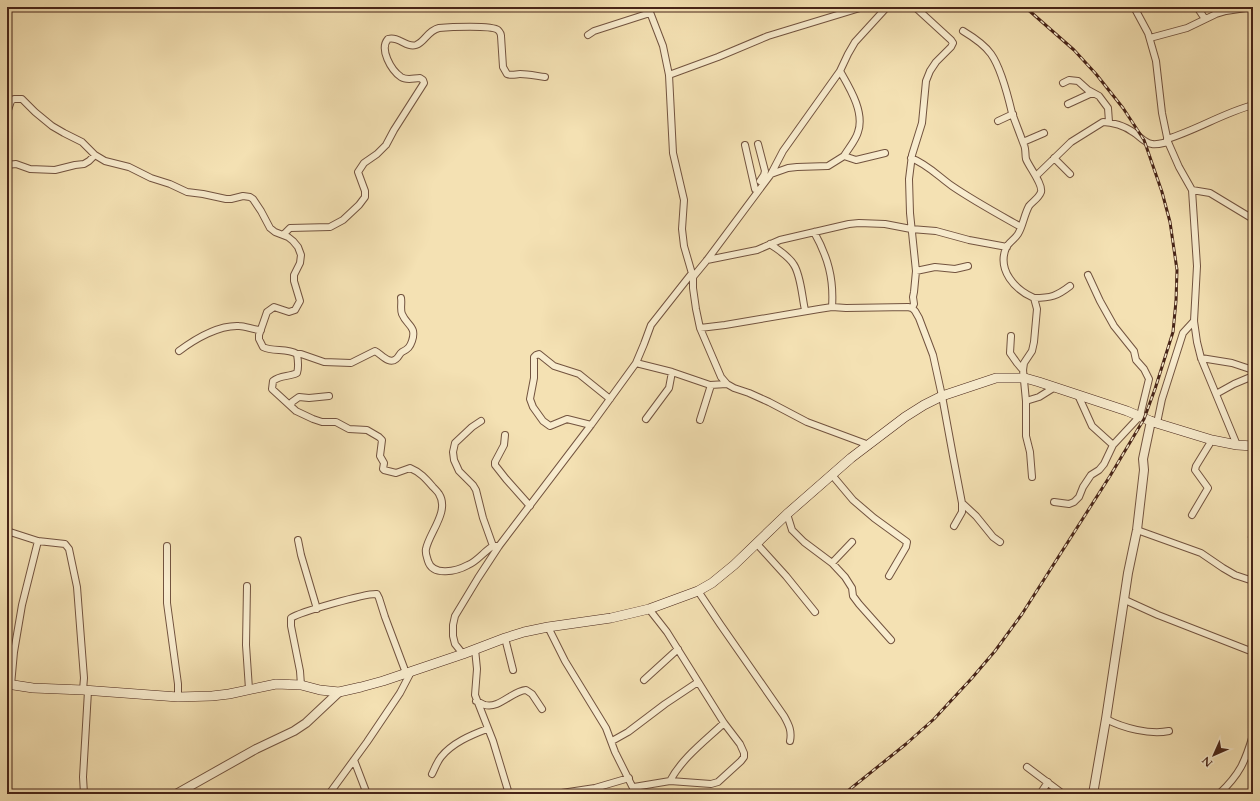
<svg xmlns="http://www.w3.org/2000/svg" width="1260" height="801" viewBox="0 0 1260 801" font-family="Cardo,serif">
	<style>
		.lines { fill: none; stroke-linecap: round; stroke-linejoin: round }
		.minor-casing { stroke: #72533f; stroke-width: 8 }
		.tertiary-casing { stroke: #72533f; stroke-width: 10 }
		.secondary-casing { stroke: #472418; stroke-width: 10 }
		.minor { stroke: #f8ecce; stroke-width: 6 }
		.tertiary { stroke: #f8ecce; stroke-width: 8 }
		.secondary { stroke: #f8ecce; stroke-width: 9 }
		.rail-casing { stroke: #472418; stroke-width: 3 }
		.rail { stroke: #f8ecce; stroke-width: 1.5; stroke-dasharray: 4.5; stroke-linecap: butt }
	</style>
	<rect width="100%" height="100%" fill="#f4e1b3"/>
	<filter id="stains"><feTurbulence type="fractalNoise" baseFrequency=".005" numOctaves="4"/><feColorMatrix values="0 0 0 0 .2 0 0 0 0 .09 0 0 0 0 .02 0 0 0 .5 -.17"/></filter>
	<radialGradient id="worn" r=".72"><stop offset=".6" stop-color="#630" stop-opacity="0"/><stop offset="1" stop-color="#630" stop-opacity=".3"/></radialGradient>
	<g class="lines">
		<!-- minor casing -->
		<g class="minor-casing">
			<path id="minor" d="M648,7L663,46L669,75L673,153L684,200L682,229L684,246L693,277V288L696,309L700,328L721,377L727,384L734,388L749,393L769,402L807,422L869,445
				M1134,7L1148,33L1156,61L1162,113L1168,142L1179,167L1192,190L1197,266L1194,321L1197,342L1201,358L1237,445
				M1197,7L1205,19
				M963,31C973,37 984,44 991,54C1001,68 1008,96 1012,113C1016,124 1020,134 1024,145C1026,149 1025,155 1026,159C1029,167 1043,184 1041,192C1039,198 1032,202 1029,206C1024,215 1023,226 1018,234C1015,239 1008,243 1006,248C997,270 1015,290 1034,298L1037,309L1034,342L1032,351L1024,363L1023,370L1026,401V436L1030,452L1032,477
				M588,35L594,31L650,13
				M1150,38L1187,28L1216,14L1226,11L1252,7
				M840,71C849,87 865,112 858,132C856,140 848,149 844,156
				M669,75L718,57L768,36L860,8L873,7
				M1063,83L1069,80L1078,81L1088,90L1099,96L1108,108L1109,122
				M1068,104L1092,93
				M7,113L11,101L14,99H22L35,112L52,126L64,133L82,142L95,155L105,161L129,167L151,178L170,184L187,192L203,194L226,199H231L243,196L250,197L253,199L261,211L270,228L275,232L288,237L293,241L298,247L301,255L300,263L294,275V281L300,301L295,310L289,312L274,307L267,312L259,335V339L263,347C273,352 287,348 297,354C298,360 299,367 297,373C289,377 280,375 273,381L272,389L296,411L313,419L322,422H336L349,429L367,430L379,437L382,440L380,456L384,463L383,469L384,470L396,473L410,468C420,472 426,479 433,487C435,489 438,492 439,494C450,511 429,533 426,549C425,553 427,557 428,561C433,577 457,571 468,565C476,562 483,553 490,548L493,546H499
				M998,121L1013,114
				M1167,139C1197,130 1223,113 1253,105
				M1023,142L1044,133
				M758,144L765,171L764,175L760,181
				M745,145L755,189
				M911,158C927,164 938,176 952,186C974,201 998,214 1021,227
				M1054,158L1070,174
				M7,165L16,164L30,169L55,170L75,165L84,164L89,161L95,155
				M771,174L788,168L797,167L828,166L844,156L856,160L885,153
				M1036,176L1071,142L1103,122C1112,122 1125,126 1133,132C1140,136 1144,143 1152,144C1157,145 1163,143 1168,142
				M1192,190L1210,193L1253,219
				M814,232C828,257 834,279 832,307
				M283,235L290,228L330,227L343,220L359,205L365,197V191L358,172L364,163L377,154L386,145L394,130L424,83L423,80L420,78C414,78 407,81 401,77C391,70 379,49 388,39C399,36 406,48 416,45C425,42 427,31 439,28C449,27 492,25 498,30C500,32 501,33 501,36L503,67L507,74C512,76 516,74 520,74C528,74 537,76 545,77
				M770,244C778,250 789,256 794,265C801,276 802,297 805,310
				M707,260L757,250L780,240L849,224L859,223L885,224L911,229L936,231L969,240L1007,247
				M916,271L935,267L955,269L968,266
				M693,277L707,260L771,174L783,151L840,71L848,54L855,42L887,7
				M1034,298C1051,298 1057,296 1070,286
				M912,308L914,304L913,297L914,292L916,271L910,213L909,179L912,155L922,123L926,81L930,71L936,62L951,47L953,43L951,40L915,7
				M700,328L725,325L819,309L832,307L846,308L908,307L912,308L915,311L919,318L933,355L942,396L953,456L962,503L976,516L993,537L1000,542
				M1011,336L1010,353L1017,363L1023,370
				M179,351C195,339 219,325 239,326C246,326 253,330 261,330
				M297,354H301L324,362L351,363L375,351C381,354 389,365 396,359C399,357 399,354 402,352C408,349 410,347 412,341C417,326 407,326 402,314C400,309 402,303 401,298
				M1201,358L1232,363L1253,370
				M636,363L672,372L710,385L727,384
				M1216,394L1234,384L1253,376
				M1078,395L1092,426L1113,445
				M1026,401L1039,397L1055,387
				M291,406L292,402L299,397L309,398L329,396
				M646,419L669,388L672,372
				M700,420L711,385
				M481,421L472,427L455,443L453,452L454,460L459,471L473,485L476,490L483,518L493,546
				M1157,423L1162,399L1183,333L1194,321
				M591,425L567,419L550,426L543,421L533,407L530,399L534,378V357L536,355L539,354L554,366L579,374L610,399
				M505,435L504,445L495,462V465L506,479L530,506
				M832,475L853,500L874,518L907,542L906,547L889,576
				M1054,502L1069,504L1074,502L1079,497L1083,487L1091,475L1099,470L1104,464L1113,445L1140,416L1149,379L1144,369L1136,360L1134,351L1114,326L1100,301L1088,275
				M787,514L792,530L804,542L832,563L845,577L852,588L853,596L859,604L891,640
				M1192,515L1208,488L1195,470L1196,466L1212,440
				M954,526L962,512V503
				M1137,530L1201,553L1223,568L1235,575L1253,581
				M7,531L38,541L65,544L69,549L77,587L84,678L83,690
				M1252,537L1253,536
				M298,540L301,555L317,609
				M757,544L786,576L815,612
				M167,546V603L178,684V697
				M832,563L852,542
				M247,586L246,645L249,689
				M698,591L720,624L784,716C789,725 792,731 790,741
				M1125,600L1158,615L1253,652
				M548,627L565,661L606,728L615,752L636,794
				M505,638L513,670
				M475,649L477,669L475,695L493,741L509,794
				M463,654L455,644L453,636V625L455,616L478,578L499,546L591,425L636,363L644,344L651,325L692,273
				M644,680L678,649
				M11,685L14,652L22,605L38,541
				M301,685L300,671L291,626V618C300,612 366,593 377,594L379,598L385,617L406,673
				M476,701C479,702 482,704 485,705C499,709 512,691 526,690L532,694L542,709
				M1106,719C1123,728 1150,735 1169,731
				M612,741L628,732L665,704L698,682
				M354,760L367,794
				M1027,767L1063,794
				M432,774C435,768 437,762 441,757C452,743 471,735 487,729
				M670,781C682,758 705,741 724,723
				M634,787L670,781L711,784L718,782L741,761L744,757V753L740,744L724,723L667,632L649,609
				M84,794L83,777L88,691
				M329,794L367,742L400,693L411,672
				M555,794L595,788L629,778
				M1040,794L1048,782
				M1219,794C1240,774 1245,762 1253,735"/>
		</g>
		<!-- tertiary casing -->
		<g class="tertiary-casing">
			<path id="tertiary" d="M176,794L256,749L294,731L306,723L339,692
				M1093,794L1106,719L1128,573L1137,530L1144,470L1143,459L1151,421"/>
		</g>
		<!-- secondary casing -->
		<g class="secondary-casing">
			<path id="secondary" d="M7,684L33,688L83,690L178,697L212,696L229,694L276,684L301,685L320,690L339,692L361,687L383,681L463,654L505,638L524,632L548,627L611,618L649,609L698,591L712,583L734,565L787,514L851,458L905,417L924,405L942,396L996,378H1025L1039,382L1127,411L1153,422L1212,440L1237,445L1253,446"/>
		</g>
		<!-- minor -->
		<use href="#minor" class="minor"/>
		<!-- tertiary -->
		<use href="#tertiary" class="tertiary"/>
		<!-- secondary -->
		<use href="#secondary" class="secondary"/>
		<!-- rail casing -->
		<g class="rail-casing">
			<path id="rail" d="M844,794L906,744L934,719L972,678L995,651L1022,614L1110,476L1144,419L1155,389L1173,332L1176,301L1177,270L1170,222L1162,192L1144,140L1123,108L1096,74L1074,50L1025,7"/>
		</g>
		<!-- rail -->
		<use href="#rail" class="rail"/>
	</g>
	<!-- margin -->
	<rect width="1260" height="801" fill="none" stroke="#f4e1b3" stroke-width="24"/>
	<rect x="8" y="8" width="1244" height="785" fill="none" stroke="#472418" stroke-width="2"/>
	<rect x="12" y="12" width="1236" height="777" fill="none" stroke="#472418"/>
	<!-- north arrow -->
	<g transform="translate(1214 755) rotate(225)" stroke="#f8ecce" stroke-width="3" paint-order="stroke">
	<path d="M0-3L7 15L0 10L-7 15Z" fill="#472418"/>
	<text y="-6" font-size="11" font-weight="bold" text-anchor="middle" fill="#472418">N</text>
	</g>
	<rect width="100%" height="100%" filter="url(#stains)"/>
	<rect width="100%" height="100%" fill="url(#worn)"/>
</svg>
